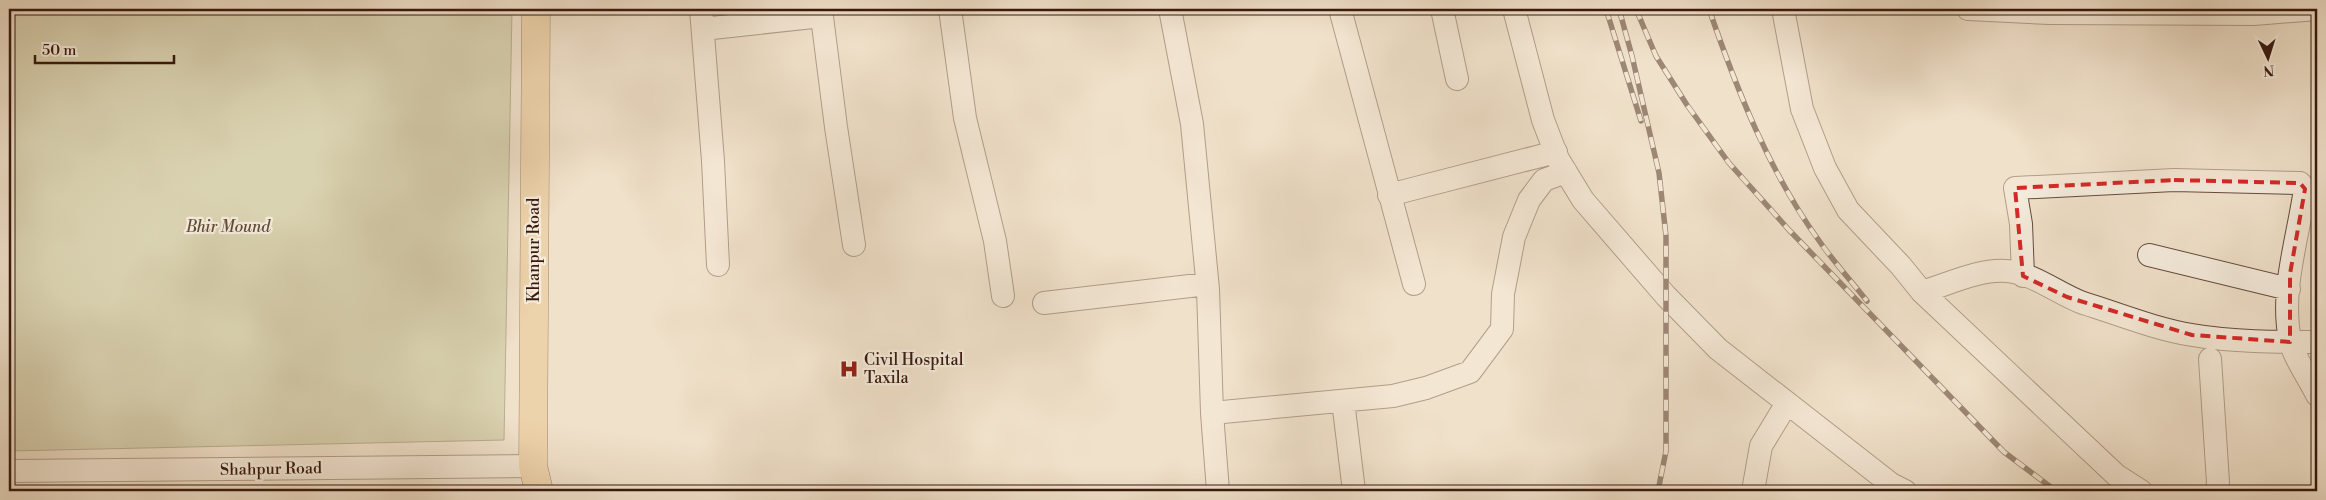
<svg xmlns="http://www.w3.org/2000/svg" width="2326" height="500" viewBox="0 0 2326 500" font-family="'Libre Bodoni',serif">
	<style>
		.green { fill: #bec194; stroke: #7b6d51 }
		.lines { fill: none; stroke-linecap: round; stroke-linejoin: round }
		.minor-casing { stroke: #664b3d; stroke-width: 24 }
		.highway-casing { stroke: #38190e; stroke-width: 29 }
		.minor { stroke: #f5ecdd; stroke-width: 22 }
		.highway { stroke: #e8c085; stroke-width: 28 }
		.rail-casing { stroke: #38190e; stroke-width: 5.5 }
		.rail { stroke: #f5ecdd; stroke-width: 4; stroke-dasharray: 11; stroke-linecap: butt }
		.marked { fill: none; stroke: #d62828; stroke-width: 4; stroke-dasharray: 10 6; stroke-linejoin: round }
		.labels { text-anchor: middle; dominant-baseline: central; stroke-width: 4.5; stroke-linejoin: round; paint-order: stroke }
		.park-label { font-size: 16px; font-style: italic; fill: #604b36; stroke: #f5ecdd }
		.street-label { font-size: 16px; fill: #38190e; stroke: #f5ecdd }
		.poi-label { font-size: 16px; fill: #38190e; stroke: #f5ecdd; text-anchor: start }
	</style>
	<rect width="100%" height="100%" fill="#f0e1ca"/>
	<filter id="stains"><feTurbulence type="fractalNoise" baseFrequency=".004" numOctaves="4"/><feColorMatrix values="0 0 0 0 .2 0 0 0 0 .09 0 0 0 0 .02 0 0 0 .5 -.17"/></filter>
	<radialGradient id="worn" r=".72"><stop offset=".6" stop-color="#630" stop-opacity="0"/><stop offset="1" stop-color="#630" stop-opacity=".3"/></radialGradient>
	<!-- green -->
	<path class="green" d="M9,9H512L504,440L9,451Z
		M9,487L500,491H501H9Z"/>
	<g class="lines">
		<!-- minor casing -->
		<g class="minor-casing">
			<path id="minor" d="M701,9L713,161L718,265
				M821,9L836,127L854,245
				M950,9L965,118L995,241L1003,296
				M1170,9L1192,124L1208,289L1212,413L1218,491
				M1340,9L1414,284
				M1442,9L1457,79
				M1514,9L1543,120L1558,159L1583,200L1666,296L1718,349L1891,484L1905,491
				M1783,9L1802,109L1825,168L1848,210L1901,266L1922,292L2116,475L2141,491
				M1968,9L2049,13L2254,14L2317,9
				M703,29L822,16
				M1389,195L1556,152
				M2149,255L2289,289
				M2023,276L2021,224L2015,188L2174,180L2300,183L2305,189C2298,239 2280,290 2290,340C2293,356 2310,380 2317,395
				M1922,292C1949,284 1979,269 2006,271C2034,273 2058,294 2083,303C2119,314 2155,329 2192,335C2233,342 2276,342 2317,342
				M1044,303L1207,284
				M2210,359L2218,482L2217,491
				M1343,401L1354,491
				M1212,413L1393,396L1426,388L1470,372L1502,329L1503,294L1514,237L1529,200L1544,180L1566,172
				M9,471L533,466
				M1753,491L1761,446L1787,403"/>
		</g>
		<!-- highway casing -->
		<g class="highway-casing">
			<path id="highway" d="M536,9L533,466L539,491"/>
		</g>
		<!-- minor -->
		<use href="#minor" class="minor"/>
		<!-- highway -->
		<use href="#highway" class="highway"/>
		<!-- rail casing -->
		<g class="rail-casing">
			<path id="rail" d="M1606,9L1641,121
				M1619,9L1632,56L1659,173L1666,236V451L1658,491
				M1636,9L1656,56L1687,105L1729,163L1789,230L2004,452L2056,491
				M1709,9C1737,90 1769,172 1820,242C1834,262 1851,281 1867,301"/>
		</g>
		<!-- rail -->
		<use href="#rail" class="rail"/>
	</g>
	<!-- marked area -->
	<path d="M0 0H2326V500H0ZM2174,180L2300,183L2305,189L2290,274V342L2192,335L2067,297L2023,276L2015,188Z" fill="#f0e1ca" fill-opacity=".55" fill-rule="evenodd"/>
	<path class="marked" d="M2174,180L2300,183L2305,189L2290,274V342L2192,335L2067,297L2023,276L2015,188Z"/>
	<!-- icons -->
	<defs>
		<g id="hospital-bare" transform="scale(1.5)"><path d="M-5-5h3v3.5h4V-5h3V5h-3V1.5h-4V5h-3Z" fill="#8f2418" stroke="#f5ecdd" stroke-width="2.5" paint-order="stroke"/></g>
	</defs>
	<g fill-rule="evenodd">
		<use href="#hospital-bare" x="849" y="369"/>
	</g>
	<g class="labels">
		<!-- park labels -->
		<g class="park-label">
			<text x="228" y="227">Bhir Mound</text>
		</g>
		<!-- street labels -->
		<g class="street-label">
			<text transform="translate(534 250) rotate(-90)">Khanpur Road</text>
			<text transform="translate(271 469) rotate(-1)">Shahpur Road</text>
		</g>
		<!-- poi labels -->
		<g class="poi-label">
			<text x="864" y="360">Civil Hospital<tspan x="864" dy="18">Taxila</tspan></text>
		</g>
	</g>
	<!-- margin -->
	<rect width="2326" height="500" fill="none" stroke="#f0e1ca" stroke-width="30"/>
	<rect x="10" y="10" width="2306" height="480" fill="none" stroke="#38190e" stroke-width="2.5"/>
	<rect x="15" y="15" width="2296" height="470" fill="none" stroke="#38190e"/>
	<!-- north arrow -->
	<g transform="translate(2268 58) rotate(176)" stroke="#f5ecdd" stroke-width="4" paint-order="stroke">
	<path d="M0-4L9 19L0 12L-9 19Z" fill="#38190e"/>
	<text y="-8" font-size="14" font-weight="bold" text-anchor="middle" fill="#38190e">N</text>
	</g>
	<!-- scale -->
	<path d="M35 55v8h139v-8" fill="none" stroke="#38190e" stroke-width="2.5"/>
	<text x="42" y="55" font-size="15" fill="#38190e" stroke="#f5ecdd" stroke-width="4" paint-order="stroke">50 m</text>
	<rect width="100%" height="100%" filter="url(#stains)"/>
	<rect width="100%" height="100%" fill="url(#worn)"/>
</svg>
